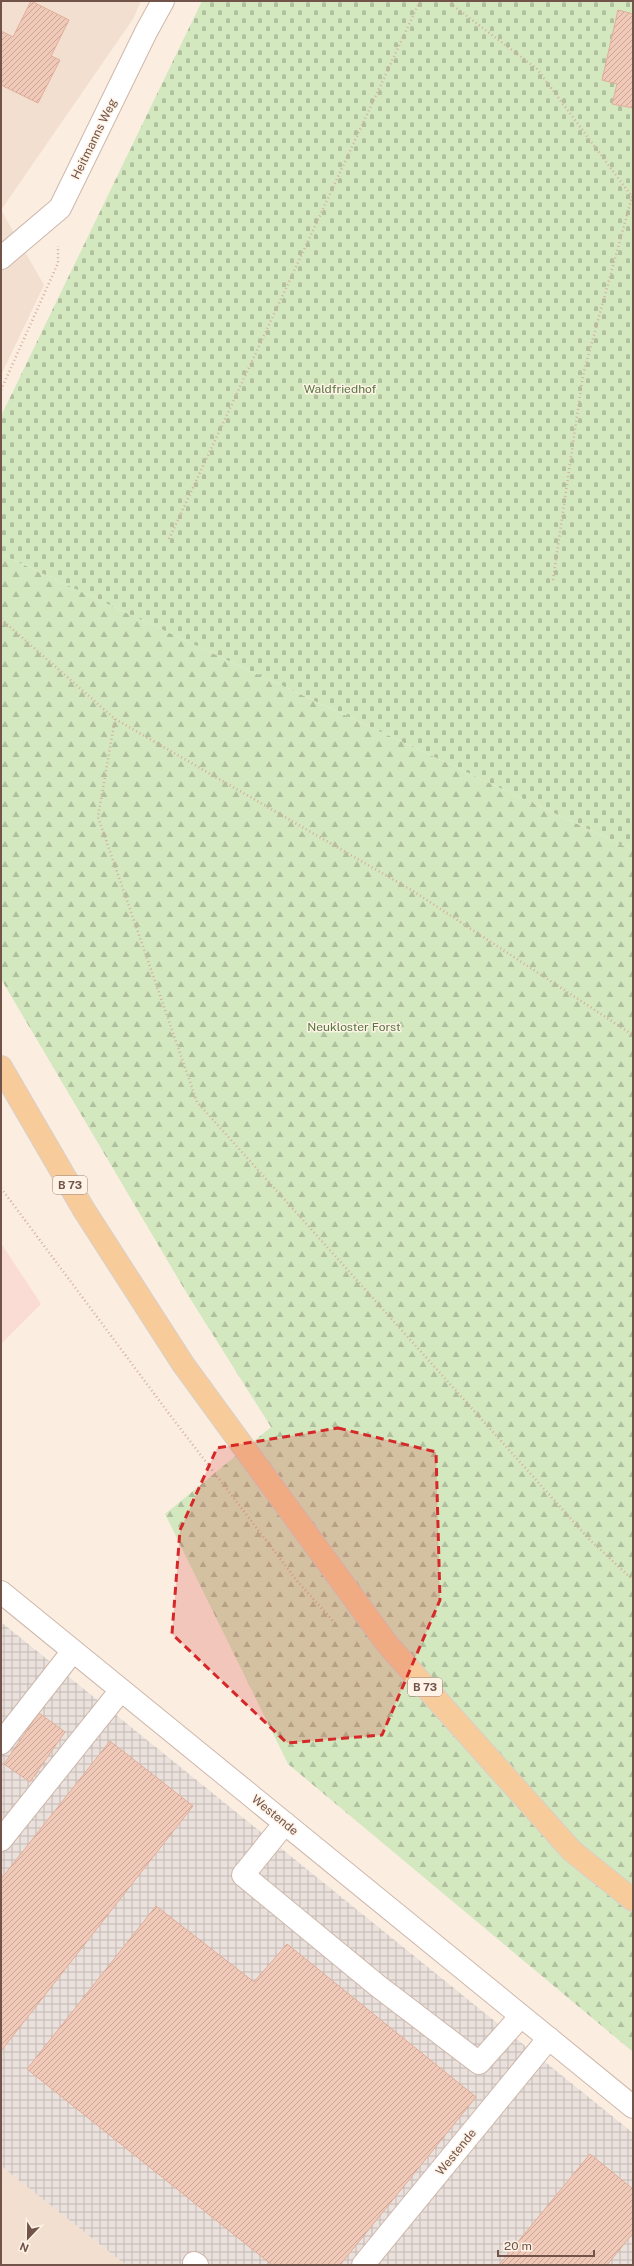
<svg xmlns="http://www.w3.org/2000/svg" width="634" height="2266" viewBox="0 0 634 2266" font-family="'Public Sans',sans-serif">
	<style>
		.residential { fill: #f2dfcf }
		.commercial { fill: #fbdcd4 }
		.industrial { fill: url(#industrial-grid) }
		.forest { fill: url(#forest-firs) }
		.cemetery { fill: url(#cemetery-stones) }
		.building { fill: url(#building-hatch); stroke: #e2ae9a }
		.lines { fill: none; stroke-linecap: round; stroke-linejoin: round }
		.minor-casing { stroke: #ceb7ab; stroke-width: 24 }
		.major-casing { stroke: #d7cfcc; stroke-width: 24 }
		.path { stroke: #d4ad9d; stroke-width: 2.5; stroke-dasharray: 1 3; stroke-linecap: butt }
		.minor { stroke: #fff; stroke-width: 22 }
		.major { stroke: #f8cc9a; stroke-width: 22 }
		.marked { fill: #d62828; fill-opacity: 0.2; stroke: #d62828; stroke-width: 3; stroke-dasharray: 8 5; stroke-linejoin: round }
		.labels { text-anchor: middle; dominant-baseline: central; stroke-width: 3; stroke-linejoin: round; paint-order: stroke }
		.shield { fill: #fef3e6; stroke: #9b8378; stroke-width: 1 }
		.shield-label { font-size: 11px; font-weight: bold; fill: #715349 }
		.street-label { font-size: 12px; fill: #715349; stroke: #fef3e6 }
		.park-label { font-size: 12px; fill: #567742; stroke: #fef3e6 }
	</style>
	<defs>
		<pattern id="industrial-grid" width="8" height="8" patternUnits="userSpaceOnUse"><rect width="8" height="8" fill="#eae1dc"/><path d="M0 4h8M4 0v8" fill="none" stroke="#c2b9b4"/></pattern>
		<pattern id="forest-firs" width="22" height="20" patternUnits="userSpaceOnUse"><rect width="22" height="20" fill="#d4e8c0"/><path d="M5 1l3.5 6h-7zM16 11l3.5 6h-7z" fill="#b0bf9e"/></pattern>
		<pattern id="cemetery-stones" width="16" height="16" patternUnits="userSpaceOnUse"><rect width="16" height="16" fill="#d4e8c0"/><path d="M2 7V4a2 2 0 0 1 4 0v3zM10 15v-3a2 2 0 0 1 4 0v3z" fill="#b0bf9e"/></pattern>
		<pattern id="building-hatch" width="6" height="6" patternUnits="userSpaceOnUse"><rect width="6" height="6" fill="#f0c9b9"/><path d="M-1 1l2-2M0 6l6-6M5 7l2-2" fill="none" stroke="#c7a698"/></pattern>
	</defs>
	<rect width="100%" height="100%" fill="#fbeee1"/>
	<!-- residential -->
	<path class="residential" d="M1,1H141L133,19L1,210L44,285L1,375Z
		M1,2166L126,2265H1Z"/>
	<!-- commercial -->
	<path class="commercial" d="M1,1243L41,1304L1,1344Z"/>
	<!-- industrial -->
	<path class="industrial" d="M1,1622L633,2133V2265H126L1,2166Z"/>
	<!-- forest -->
	<path class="forest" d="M1,554L633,850V2052L288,1764L165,1514L271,1427L186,1292L1,979Z"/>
	<!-- cemetery -->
	<path class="cemetery" d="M202,1H633V850L1,554V416Z"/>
	<!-- building -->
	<path class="building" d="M31,1L69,20L51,56L60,60L38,103L1,85V31L13,37Z
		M618,10L633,14V108L612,104L617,84L602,80Z
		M39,1713L65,1732L30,1782L4,1764Z
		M110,1741L193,1806L1,2051V1879Z
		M156,1906L254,1982L287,1944L476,2097L340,2265H272L27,2069Z
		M590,2154L633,2189V2233L607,2265H499Z"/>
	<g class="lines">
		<!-- minor casing -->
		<g class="minor-casing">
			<path id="minor" d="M1,258L60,208L146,32L163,1
				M1,1592L633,2107
				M1,1743L73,1651
				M285,1823L243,1875L378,1986L479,2063L521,2016
				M1,1840L121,1690
				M194,2263L197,2265
				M363,2265L549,2038"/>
		</g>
		<!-- major casing -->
		<g class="major-casing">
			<path id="major" d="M1,1067L84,1210L183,1364L388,1645L572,1851L633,1900"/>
		</g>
		<!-- path -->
		<path class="path" d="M447,1L537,69L633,198
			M1,390L58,263V246
			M169,539L420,1
			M553,580L583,375L633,193
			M1,619L115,719L413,891L633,1035
			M115,719L98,817L197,1102L589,1539L633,1580
			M1,1188L170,1415L298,1582L334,1622"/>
		<!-- minor -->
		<use href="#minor" class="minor"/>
		<!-- major -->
		<use href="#major" class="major"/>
	</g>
	<!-- marked area -->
	<path class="marked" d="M338,1428L436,1452L440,1600L382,1735L287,1743L172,1634L180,1530L217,1448Z"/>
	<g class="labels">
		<!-- shield labels -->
		<g class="shield">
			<rect x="53" y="1176" width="34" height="18" rx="3"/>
			<rect x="408" y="1678" width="34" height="18" rx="3"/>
		</g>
		<g class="shield-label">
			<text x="70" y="1185">B 73</text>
			<text x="425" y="1687">B 73</text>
		</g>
		<!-- street labels -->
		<g class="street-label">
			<text transform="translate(94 139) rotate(-64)">Heitmanns Weg</text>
			<text transform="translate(275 1815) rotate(39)">Westende</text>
			<text transform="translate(456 2152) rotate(-51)">Westende</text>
		</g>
		<!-- park labels -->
		<g class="park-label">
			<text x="340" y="389">Waldfriedhof</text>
			<text x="354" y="1027">Neukloster Forst</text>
		</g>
	</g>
	<!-- border -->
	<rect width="634" height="2266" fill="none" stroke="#715349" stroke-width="4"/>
	<!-- north arrow -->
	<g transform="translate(28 2238) rotate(202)" stroke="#fef3e6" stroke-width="3" paint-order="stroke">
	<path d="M0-3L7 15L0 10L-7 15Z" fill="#715349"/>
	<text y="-6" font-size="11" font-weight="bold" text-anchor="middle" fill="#715349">N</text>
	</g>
	<!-- scale -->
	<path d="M498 2250v6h96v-6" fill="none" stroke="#715349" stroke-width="2"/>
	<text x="504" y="2250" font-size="12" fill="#715349" stroke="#fef3e6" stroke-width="3" paint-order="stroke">20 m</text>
</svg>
